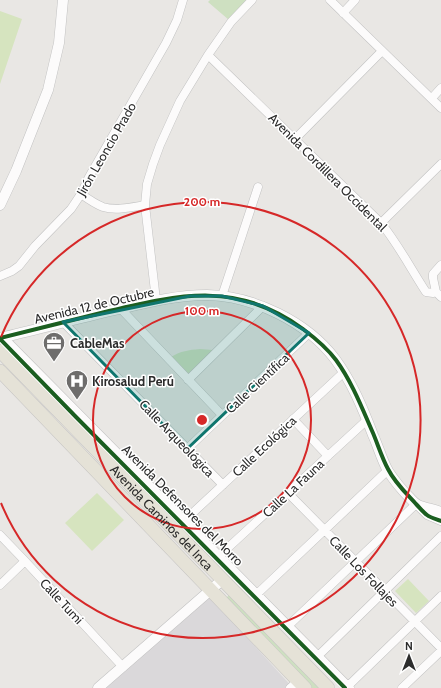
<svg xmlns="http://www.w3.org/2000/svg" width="441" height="688" viewBox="0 0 441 688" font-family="Cabin,sans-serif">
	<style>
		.industrial { fill: #dad8da }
		.green { fill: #cee0c1 }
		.pitch { fill: #d6e4bf }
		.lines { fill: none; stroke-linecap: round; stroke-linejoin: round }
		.minor-casing { stroke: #c2c2c2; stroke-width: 9 }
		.tertiary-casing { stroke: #c2c2c2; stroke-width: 11 }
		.primary-casing { stroke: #c5c4c3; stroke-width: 14 }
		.minor { stroke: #fcfbfb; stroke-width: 8 }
		.tertiary { stroke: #fcfbfb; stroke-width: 10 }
		.primary { stroke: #e5e2d7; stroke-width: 13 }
		.cycleway-casing { stroke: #fff; stroke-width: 6 }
		.cycleway { stroke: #1b5e20; stroke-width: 4 }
		.marked { fill: #0f766e; fill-opacity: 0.2; stroke: #0f766e; stroke-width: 3; stroke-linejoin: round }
		.ring { fill: none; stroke: #d62828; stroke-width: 2 }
		.labels { text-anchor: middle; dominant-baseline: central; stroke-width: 3; stroke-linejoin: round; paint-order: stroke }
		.street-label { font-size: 13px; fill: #2c2c2c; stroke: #fff }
		.poi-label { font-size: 13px; font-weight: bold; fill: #2c2c2c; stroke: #fff; text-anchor: start }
		.centre { fill: #d62828; stroke: #fff; stroke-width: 2 }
		.ring-label { font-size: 12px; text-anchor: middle; font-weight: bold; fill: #d62828; stroke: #fff; stroke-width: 3; stroke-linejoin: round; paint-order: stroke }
	</style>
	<rect width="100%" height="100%" fill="#e9e7e4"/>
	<!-- industrial -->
	<path class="industrial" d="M210,597L293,688H102L191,613Z"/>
	<!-- green -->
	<path class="green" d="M210,0H247L229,20L208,2Z
		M200,349L213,350L190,376L171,357C181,351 188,350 200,349Z
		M231,593L324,688H312L225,599Z"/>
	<!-- pitch -->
	<path class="pitch" d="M0,11L22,19L0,84Z
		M97,493L124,520L92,551L65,523Z
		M408,579L429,601L416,613L395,591Z"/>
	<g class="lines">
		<!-- minor casing -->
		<g class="minor-casing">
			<path id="minor" d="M330,0L441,108
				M343,13L355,0
				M208,55L381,223C398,244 411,269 426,292L433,293L436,292
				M432,98L441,88
				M295,139L382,51
				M81,194C88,199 95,204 103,207C116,211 133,207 145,205
				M381,223L441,164
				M441,265L433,274V278L436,292L441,297
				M0,276L12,271L19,266L35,246L71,209L81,194L89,177L166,43L177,20L183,0
				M222,296L258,187
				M156,300L145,205L147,184L153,164L160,145L180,101L208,55L231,22L252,0
				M120,308L222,415
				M63,322L223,485
				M3,337L350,688
				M188,380L263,306
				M293,419L328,456
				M187,449L309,333
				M288,493L441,648
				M184,521L344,372
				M0,535L25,561L123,667
				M219,556L367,420
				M0,585L25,561
				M257,594L388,470
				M288,626L416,504L427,515L441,521
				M318,656L441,536
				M348,686L441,596
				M290,688L298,681
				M402,688L441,651"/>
		</g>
		<!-- tertiary casing -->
		<g class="tertiary-casing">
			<path id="tertiary" d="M0,205L16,171L48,90L59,43L63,0
				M0,338C38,329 76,319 115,310C145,303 176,295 207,295C254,296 307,322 335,359C352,382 363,409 373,435C378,446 382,460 388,471C394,480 401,489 409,497C412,500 414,503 418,505C425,508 433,509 441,512
				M98,688L222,580"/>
		</g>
		<!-- primary casing -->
		<g class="primary-casing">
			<g id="primary">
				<path id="s1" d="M0,351L328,688"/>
				<path d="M0,371L305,688"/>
			</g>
		</g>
		<!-- minor -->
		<use href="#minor" class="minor"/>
		<!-- tertiary -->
		<use href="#tertiary" class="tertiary"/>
		<!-- primary -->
		<use href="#primary" class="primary"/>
		<!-- cycleway casing -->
		<g class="cycleway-casing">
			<path id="cycleway" d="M0,338C36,329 73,320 109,311C181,294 238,281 303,329C315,338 327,348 336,360C352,382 362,408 373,433C378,445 382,458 388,469C395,483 406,493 416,504C420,508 423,512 427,515C431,518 436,519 441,521
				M0,339L76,417L345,688"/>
		</g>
		<!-- cycleway -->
		<use href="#cycleway" class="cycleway"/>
	</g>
	<!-- marked area -->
	<path class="marked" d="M190,296H222L263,306L309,333L187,449L63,322Z"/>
	<!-- distance rings -->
	<g class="ring">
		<circle cx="202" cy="420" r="109"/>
		<path d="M1 337A218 218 0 1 1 1 503"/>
	</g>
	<!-- icons -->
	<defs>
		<g id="office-pin" transform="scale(1.15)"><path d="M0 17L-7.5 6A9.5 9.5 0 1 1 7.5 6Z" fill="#6e6d6c" stroke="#fff"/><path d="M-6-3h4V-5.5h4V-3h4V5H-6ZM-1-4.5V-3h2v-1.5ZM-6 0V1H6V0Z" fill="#fff"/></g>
		<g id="hospital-pin" transform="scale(1.15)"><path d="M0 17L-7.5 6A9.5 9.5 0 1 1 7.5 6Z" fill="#6e6d6c" stroke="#fff"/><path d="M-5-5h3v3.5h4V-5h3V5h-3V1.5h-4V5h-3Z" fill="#fff"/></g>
	</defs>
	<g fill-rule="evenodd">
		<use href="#office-pin" x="54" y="343"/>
		<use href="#hospital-pin" x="77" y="381"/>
	</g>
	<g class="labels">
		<!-- street labels -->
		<g class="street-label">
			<text transform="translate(106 149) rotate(-60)">Jirón Leoncio Prado</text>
			<text transform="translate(328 172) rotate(45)">Avenida Cordillera Occidental</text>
			<text transform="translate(94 305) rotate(-13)">Avenida 12 de Octubre</text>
			<text transform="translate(257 383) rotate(-43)">Calle Científica</text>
			<text transform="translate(177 438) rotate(46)">Calle Arqueológica</text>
			<text transform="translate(264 446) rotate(-43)">Calle Ecológica</text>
			<text transform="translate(293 488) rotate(-43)">Calle La Fauna</text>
			<text transform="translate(183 505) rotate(45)">Avenida Defensores del Morro</text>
			<text stroke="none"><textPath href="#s1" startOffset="232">Avenida Caminos del Inca</textPath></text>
			<text transform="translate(364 571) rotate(46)">Calle Los Follajes</text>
			<text transform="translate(62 601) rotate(47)">Calle Tumi</text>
		</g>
		<!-- poi labels -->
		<g class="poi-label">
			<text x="70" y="343">CableMas</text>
			<text x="92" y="381">Kirosalud Perú</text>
		</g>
	</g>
	<circle cx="202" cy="420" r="6" class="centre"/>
	<g class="ring-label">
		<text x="202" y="206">200 m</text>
		<text x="202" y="315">100 m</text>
	</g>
	<!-- north arrow -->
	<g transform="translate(409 656)" stroke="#ffffff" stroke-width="3" paint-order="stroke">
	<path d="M0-3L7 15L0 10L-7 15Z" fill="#2c2c2c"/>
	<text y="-6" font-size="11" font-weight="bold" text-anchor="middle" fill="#2c2c2c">N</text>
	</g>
</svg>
